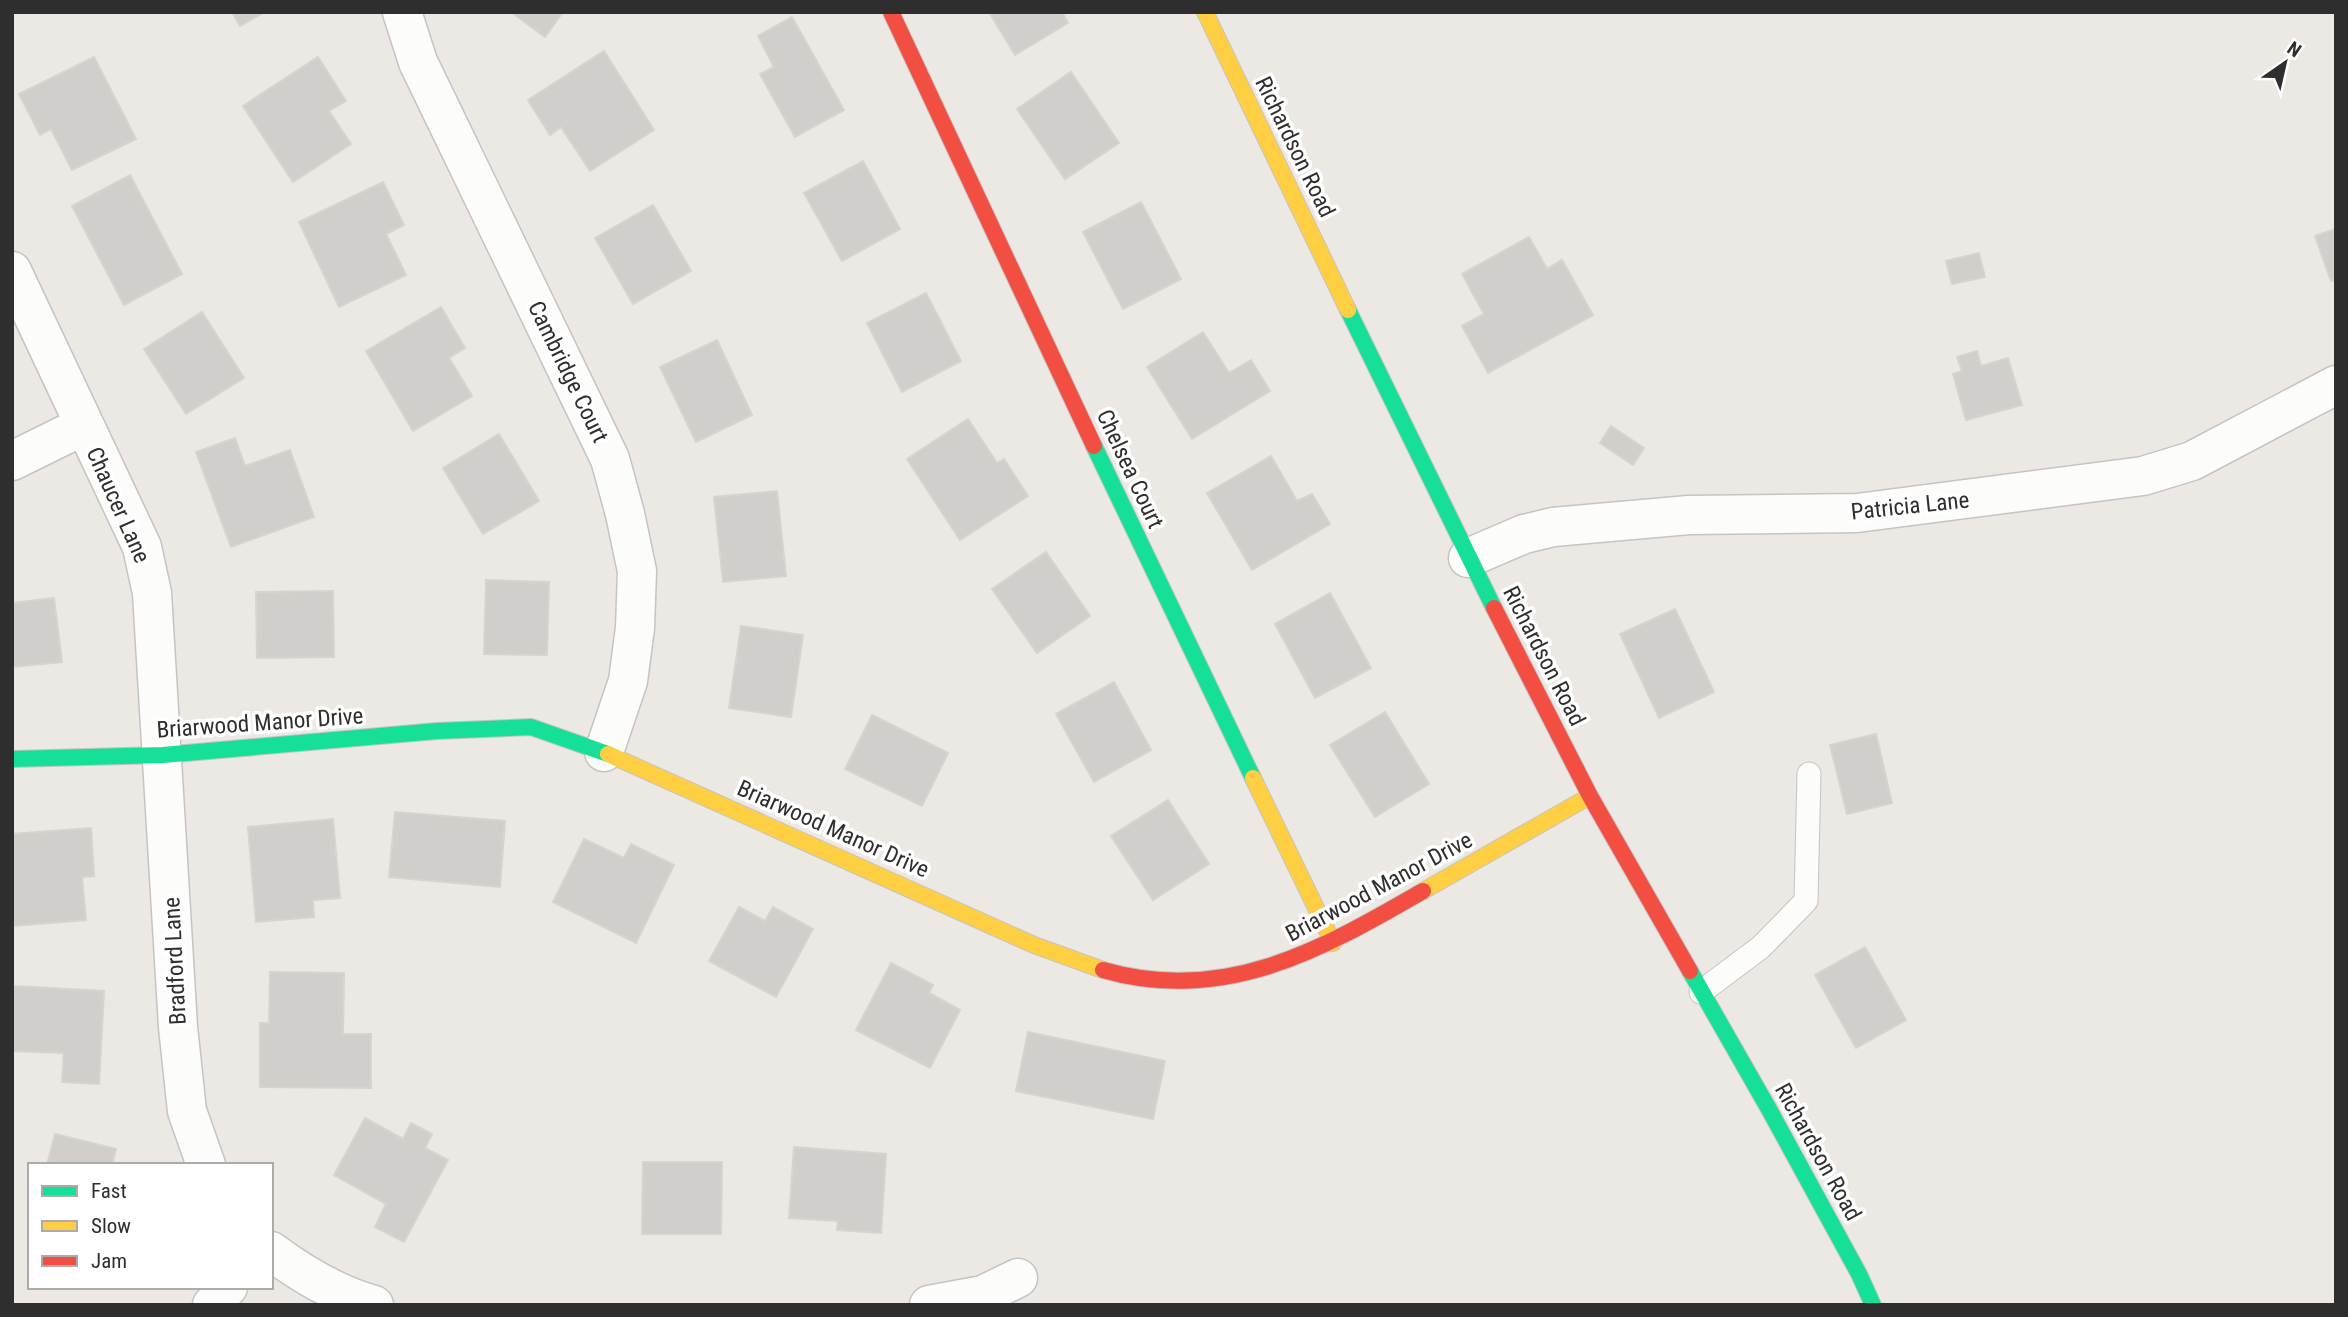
<svg xmlns="http://www.w3.org/2000/svg" width="2348" height="1317" viewBox="0 0 2348 1317" font-family="'Roboto Condensed',sans-serif">
	<style>
		.building { fill: #d1cecb; stroke: #d7d4d0; stroke-width: 2 }
		.lines { fill: none; stroke-linecap: round; stroke-linejoin: round }
		.lane-casing { stroke: #c5c4c5; stroke-width: 25 }
		.street-casing { stroke: #c5c4c5; stroke-width: 41 }
		.fast-casing { stroke: #c5c4c5; stroke-width: 18 }
		.slow-casing { stroke: #c5c4c5; stroke-width: 18 }
		.jam-casing { stroke: #c5c4c5; stroke-width: 18 }
		.lane { stroke: #fcfcfb; stroke-width: 23 }
		.street { stroke: #fcfcfb; stroke-width: 38 }
		.fast { stroke: #16e098; stroke-width: 16 }
		.slow { stroke: #ffcf43; stroke-width: 16 }
		.jam { stroke: #f24e42; stroke-width: 16 }
		.labels { text-anchor: middle; dominant-baseline: central; stroke-width: 7; stroke-linejoin: round; paint-order: stroke }
		.street-label { font-size: 23px; fill: #2e2e2e; stroke: #fff }
	</style>
	<rect width="100%" height="100%" fill="#ece8e4"/>
	<!-- building -->
	<path class="building" d="M232,12H265L240,26Z
		M511,12H563L545,37Z
		M989,12H1062L1068,23L1015,55Z
		M792,17L844,110L795,137L760,74L774,67L758,36Z
		M604,51L654,130L590,171L561,127L550,135L528,100Z
		M94,57L136,139L72,170L51,129L40,135L19,94Z
		M318,57L346,101L329,111L351,144L293,182L243,106Z
		M1071,72L1119,143L1065,179L1017,109Z
		M863,161L900,229L842,261L804,193Z
		M130,175L182,274L124,305L72,206Z
		M383,182L404,225L386,234L406,275L339,307L299,222Z
		M1141,202L1181,279L1123,309L1083,232Z
		M653,205L691,271L633,304L595,238Z
		M2336,229V280L2331,281L2315,236Z
		M1529,237L1547,269L1562,260L1593,315L1488,373L1462,326L1484,314L1462,274Z
		M1979,253L1985,277L1952,284L1946,261Z
		M926,293L961,361L902,392L867,323Z
		M441,307L465,348L449,358L472,396L413,431L366,351Z
		M202,312L244,378L186,414L144,349Z
		M1203,332L1229,373L1251,360L1270,391L1192,439L1147,367Z
		M717,340L752,415L696,442L660,367Z
		M1977,351L1981,366L2008,358L2022,405L1966,420L1953,374L1962,371L1957,357Z
		M968,419L997,463L1004,459L1028,496L960,540L907,459Z
		M1611,426L1644,448L1633,465L1600,443Z
		M499,434L539,501L483,534L443,468Z
		M235,438L245,466L290,450L314,517L231,547L196,452Z
		M1271,456L1297,501L1312,494L1330,524L1252,570L1207,493Z
		M777,491L786,576L723,582L714,497Z
		M1046,552L1090,616L1037,653L992,589Z
		M486,580L549,582L547,655L484,654Z
		M333,591L334,657L257,658L256,592Z
		M1330,593L1371,668L1315,698L1275,624Z
		M54,598L62,662L12,667V603Z
		M1675,609L1714,692L1659,718L1620,634Z
		M741,626L803,635L791,717L729,708Z
		M1114,682L1151,750L1094,782L1056,714Z
		M1385,712L1429,784L1375,817L1330,745Z
		M872,715L948,753L922,806L845,769Z
		M1876,734L1892,803L1847,814L1830,745Z
		M1168,800L1209,864L1153,900L1111,836Z
		M395,812L505,821L500,887L389,877Z
		M333,819L340,898L313,900L314,917L256,922L248,827Z
		M91,828L94,876L82,877L86,920L13,926L12,834Z
		M584,839L624,858L631,844L674,865L636,943L553,902Z
		M739,907L765,921L773,907L813,929L776,997L709,961Z
		M1865,947L1906,1020L1856,1048L1815,975Z
		M891,963L933,985L929,993L960,1010L930,1068L856,1030Z
		M270,972L344,973L343,1034H371V1088L260,1087V1023H269Z
		M13,986L104,991L99,1084L62,1082L64,1053L12,1051Z
		M1028,1032L1165,1061L1153,1119L1016,1091Z
		M365,1118L403,1139L411,1123L432,1134L425,1148L448,1160L404,1242L375,1227L386,1204L334,1175Z
		M55,1134L116,1149L112,1165H47Z
		M794,1147L886,1154L881,1233L837,1230L838,1221L789,1218Z
		M643,1162H722L721,1234H642Z"/>
	<g class="lines">
		<!-- lane casing -->
		<g class="lane-casing">
			<path id="lane" d="M1701,992L1761,947L1806,901L1809,774"/>
		</g>
		<!-- street casing -->
		<g class="street-casing">
			<path id="street" d="M402,12L418,62L610,459L625,514L637,571L635,628L628,681L604,752
				M12,271L142,547L152,593L178,1027L187,1111L206,1165
				M12,461L83,426
				M1468,558L1524,534L1553,527L1689,515L1857,513L2143,476L2192,461L2336,385
				M271,1251C303,1275 335,1294 374,1305
				M212,1305L228,1287
				M929,1305L983,1295L1018,1278"/>
		</g>
		<!-- fast casing -->
		<g class="fast-casing">
			<path id="fast" d="M1348,310L1494,608
				M1094,446L1253,778
				M12,759L163,755L437,731L531,727L608,754
				M1690,971L1770,1111L1859,1274L1873,1305"/>
		</g>
		<!-- slow casing -->
		<g class="slow-casing">
			<path id="slow" d="M1205,12L1348,310
				M608,754L1034,945L1103,970
				M1253,778L1333,943
				M1423,891L1590,796"/>
		</g>
		<!-- jam casing -->
		<g class="jam-casing">
			<path id="jam" d="M891,12L1094,446
				M1494,608L1590,796L1690,971
				M1103,970C1224,1005 1321,950 1423,891"/>
		</g>
		<!-- lane -->
		<use href="#lane" class="lane"/>
		<!-- street -->
		<use href="#street" class="street"/>
		<!-- fast -->
		<use href="#fast" class="fast"/>
		<!-- slow -->
		<use href="#slow" class="slow"/>
		<!-- jam -->
		<use href="#jam" class="jam"/>
	</g>
	<g class="labels">
		<!-- street labels -->
		<g class="street-label">
			<text transform="translate(1295 147) rotate(64)">Richardson Road</text>
			<text transform="translate(568 372) rotate(64)">Cambridge Court</text>
			<text transform="translate(1130 469) rotate(65)">Chelsea Court</text>
			<text transform="translate(118 505) rotate(66)">Chaucer Lane</text>
			<text transform="translate(1910 506) rotate(-6)">Patricia Lane</text>
			<text transform="translate(1544 656) rotate(63)">Richardson Road</text>
			<text transform="translate(260 723) rotate(-4)">Briarwood Manor Drive</text>
			<text transform="translate(833 829) rotate(24)">Briarwood Manor Drive</text>
			<text transform="translate(1379 887) rotate(-28)">Briarwood Manor Drive</text>
			<text transform="translate(175 961) rotate(-93)">Bradford Lane</text>
			<text transform="translate(1818 1152) rotate(61)">Richardson Road</text>
		</g>
	</g>
	<!-- border -->
	<rect width="2348" height="1317" fill="none" stroke="#2e2e2e" stroke-width="28"/>
	<!-- legend -->
	<rect x="28" y="1163" width="245" height="126" fill="#ffffff" stroke="#ababab" stroke-width="2"/>
	<rect x="42" y="1186" width="35" height="10" fill="#16e098" stroke="#ababab" stroke-width="2"/>
	<text x="91" y="1198" font-size="21" fill="#2e2e2e">Fast</text>
	<rect x="42" y="1221" width="35" height="10" fill="#ffcf43" stroke="#ababab" stroke-width="2"/>
	<text x="91" y="1233" font-size="21" fill="#2e2e2e">Slow</text>
	<rect x="42" y="1256" width="35" height="10" fill="#f24e42" stroke="#ababab" stroke-width="2"/>
	<text x="91" y="1268" font-size="21" fill="#2e2e2e">Jam</text>
	<!-- north arrow -->
	<g transform="translate(2285 63) rotate(34)" stroke="#ffffff" stroke-width="5" paint-order="stroke">
	<path d="M0-5L12 26L0 18L-12 26Z" fill="#2e2e2e"/>
	<text y="-10" font-size="19" font-weight="bold" text-anchor="middle" fill="#2e2e2e">N</text>
	</g>
</svg>
